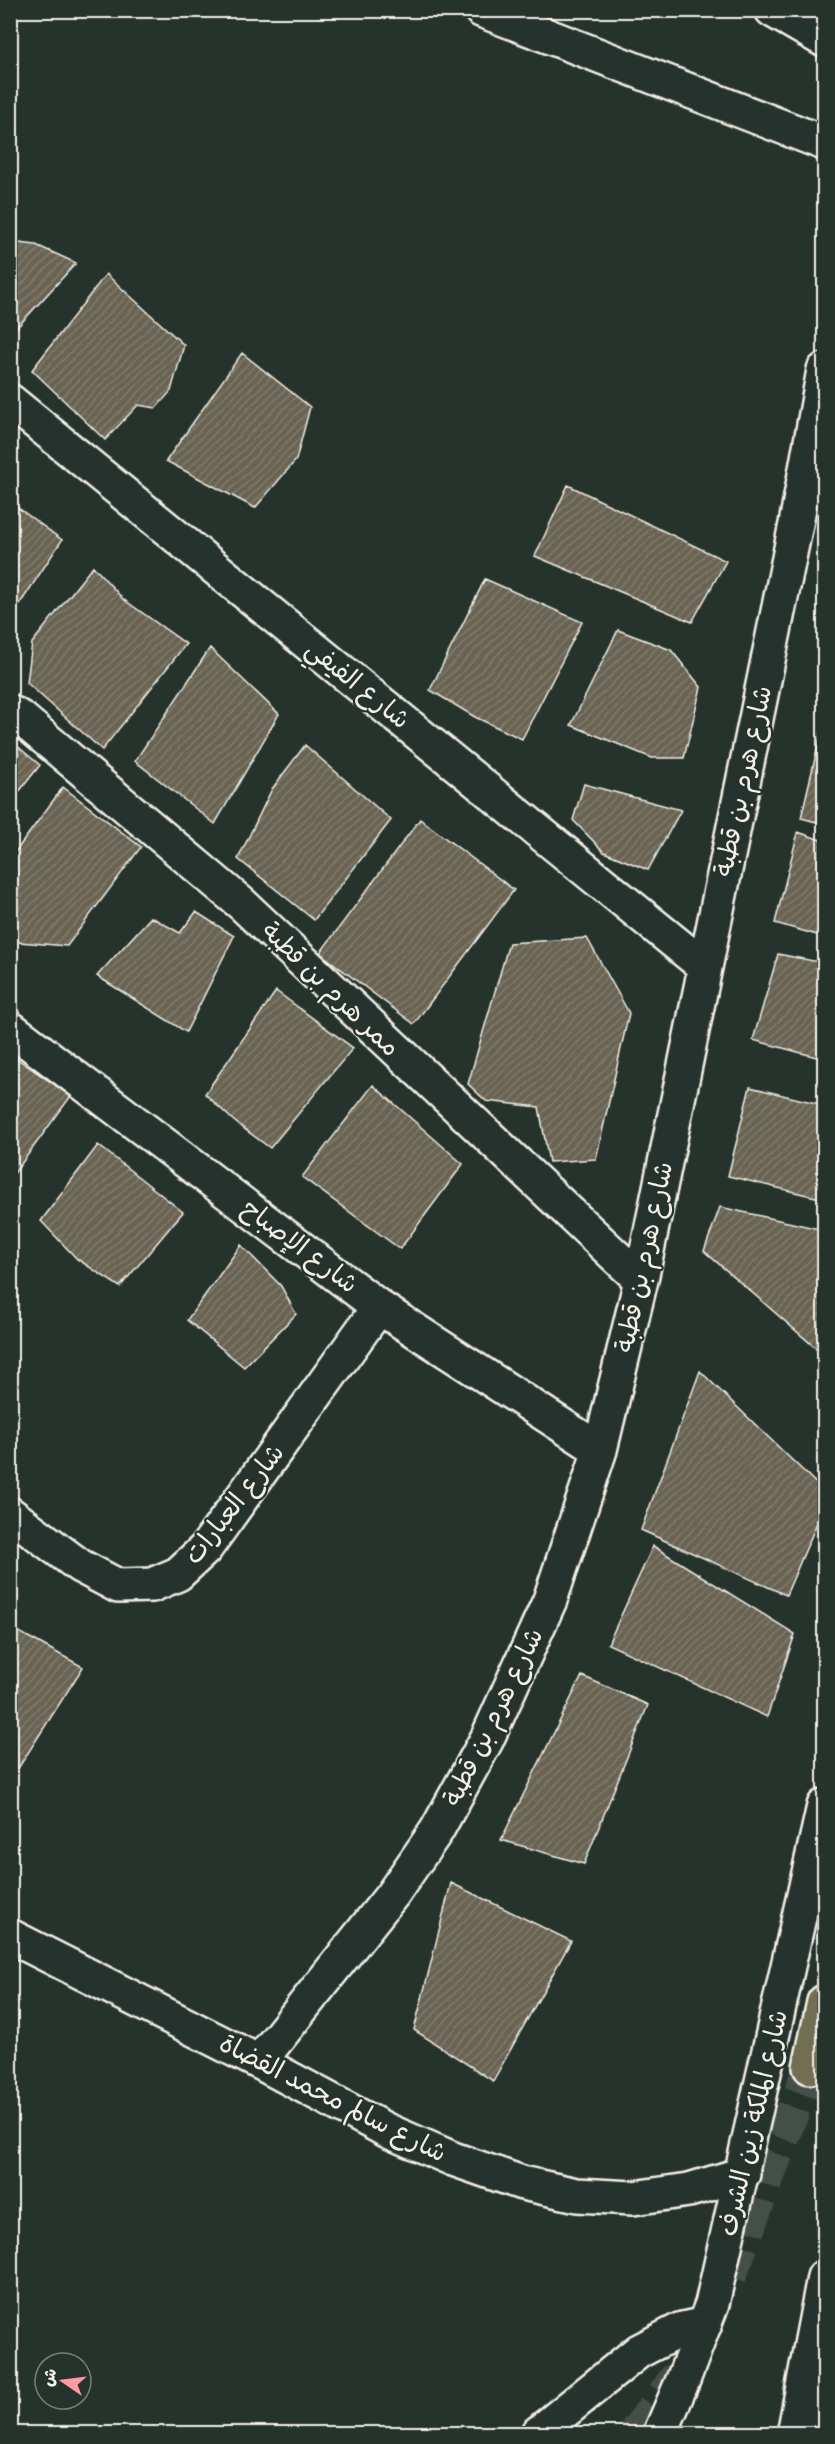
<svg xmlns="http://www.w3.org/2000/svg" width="835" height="2444" viewBox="0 0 835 2444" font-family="Caveat,'Playpen Sans Arabic',sans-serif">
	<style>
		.building { fill: url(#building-hatch); stroke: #f4f1e8; stroke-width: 1.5 }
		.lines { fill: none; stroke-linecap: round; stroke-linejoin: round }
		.trunk-tunnel { stroke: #455049; stroke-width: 33; stroke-dasharray: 33 16; stroke-linecap: butt }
		.minor-casing { stroke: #f4f1e8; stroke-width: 38 }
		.tertiary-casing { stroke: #f4f1e8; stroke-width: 38 }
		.secondary-casing { stroke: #f4f1e8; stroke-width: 38 }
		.trunk-casing { stroke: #f4f1e8; stroke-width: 38 }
		.minor { stroke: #26332d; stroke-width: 33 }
		.tertiary { stroke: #26332d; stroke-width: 33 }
		.secondary { stroke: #26332d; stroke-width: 33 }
		.trunk { stroke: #726e52; stroke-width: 33 }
		.labels { text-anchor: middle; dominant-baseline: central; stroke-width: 4.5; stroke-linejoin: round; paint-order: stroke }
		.street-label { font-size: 26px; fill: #f4f1e8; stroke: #26332d }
	</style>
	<defs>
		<pattern id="building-hatch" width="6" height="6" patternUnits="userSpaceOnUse" patternTransform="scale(1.5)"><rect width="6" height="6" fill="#696352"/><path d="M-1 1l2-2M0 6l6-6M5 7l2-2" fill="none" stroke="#7f7a6b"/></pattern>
	</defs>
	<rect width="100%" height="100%" fill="#26332d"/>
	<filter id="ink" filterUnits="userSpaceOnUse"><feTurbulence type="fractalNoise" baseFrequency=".0167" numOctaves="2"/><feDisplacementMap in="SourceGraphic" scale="12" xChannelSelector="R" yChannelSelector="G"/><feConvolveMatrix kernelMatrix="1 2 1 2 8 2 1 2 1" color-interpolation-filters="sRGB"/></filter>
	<g filter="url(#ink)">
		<!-- building -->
		<path class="building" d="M10,242L36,245L76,263L10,335Z
			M106,274L184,345L171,391L156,408L138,405L105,440L32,370Z
			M242,353L310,407L296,460L255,508L166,461Z
			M568,485L726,561L692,622L535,556Z
			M10,502L62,540L10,619Z
			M93,566L123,599L186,644L102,750L27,683L32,643Z
			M485,579L582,622L522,739L475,717L430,690Z
			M618,630L671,650L701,687L684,758H652L571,725Z
			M210,648L279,714L215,824L135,761Z
			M824,720V824L801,818Z
			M10,740L40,765L10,803Z
			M305,745L391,820L314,920L238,859L272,789Z
			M584,784L681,810L648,870L604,852L573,820Z
			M63,787L141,847L67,946L19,942L10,936V859Z
			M420,819L514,890L414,1024L320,953Z
			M798,832L824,841V937L775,923Z
			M196,912L234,936L186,1032L97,976L151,917L180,933Z
			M587,938L629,1013L596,1159L549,1162L539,1107L486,1101L468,1084L509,943Z
			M778,954L824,963V1059L753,1040Z
			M276,991L353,1048L270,1148L235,1122L205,1094Z
			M10,1054L71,1096L10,1179Z
			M373,1085L463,1164L400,1249L302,1177Z
			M750,1087L824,1105V1199L728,1176Z
			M98,1145L183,1212L120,1287L77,1259L41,1221Z
			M720,1207L824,1230V1355L704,1251Z
			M241,1245L281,1286L296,1314L244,1367L187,1320Z
			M700,1371L824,1491V1507L786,1595L641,1530Z
			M653,1546L795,1634L767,1717L608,1644Z
			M10,1627L83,1667L10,1781Z
			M582,1676L648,1705L584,1864L501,1840Z
			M451,1883L571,1941L493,2081L414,2030Z"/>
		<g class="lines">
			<!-- trunk-tunnel -->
			<path class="trunk-tunnel" d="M730,2276L810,2067
				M634,2434L678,2375"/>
			<!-- minor casing -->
			<g class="minor-casing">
				<path id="minor" d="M481,10L824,143
					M772,10L824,40
					M10,401L705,967
					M10,712L22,719L242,904L641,1280
					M10,1028L379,1307L600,1450
					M10,1514L80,1566L118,1586L152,1585L178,1574L205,1549L379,1307
					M259,2062L392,1895L437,1830L487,1739L550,1600L600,1450L641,1280L796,524L824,370"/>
			</g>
			<!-- tertiary casing -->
			<g class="tertiary-casing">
				<path id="tertiary" d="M10,1936L259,2062L386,2130L453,2159L522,2183L577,2195L633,2198L689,2190L743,2174"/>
			</g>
			<!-- secondary casing -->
			<g class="secondary-casing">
				<path id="secondary" d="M813,2360L824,2414
					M537,2434L639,2351L682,2329L705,2324
					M660,2434L683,2380L712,2304L824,1806
					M794,2434L824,2277"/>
			</g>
			<!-- trunk casing -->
			<g class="trunk-casing">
				<path id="trunk" d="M810,2067L824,2002"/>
			</g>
			<!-- minor -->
			<use href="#minor" class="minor"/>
			<!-- tertiary -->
			<use href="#tertiary" class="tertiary"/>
			<!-- secondary -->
			<use href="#secondary" class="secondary"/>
			<!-- trunk -->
			<use href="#trunk" class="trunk"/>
		</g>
	</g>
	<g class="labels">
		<!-- street labels -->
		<g class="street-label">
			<text transform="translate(358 684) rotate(39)">شارع الفيفي</text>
			<text transform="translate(743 781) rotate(-78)">شارع هرم بن قطبة</text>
			<text transform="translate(331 989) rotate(44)">ممر هرم بن قطبة</text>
			<text transform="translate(300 1246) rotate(37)">شارع الإصباح</text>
			<text transform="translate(644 1257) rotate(-78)">شارع هرم بن قطبة</text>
			<text transform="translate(234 1504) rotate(-52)">شارع العبارات</text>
			<text transform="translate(493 1717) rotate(-64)">شارع هرم بن قطبة</text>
			<text transform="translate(333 2098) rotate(27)">شارع سالم محمد القضاة</text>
			<text transform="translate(753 2123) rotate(-77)">شارع الملكة زين الشرف</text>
		</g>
	</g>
	<!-- margin -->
	<rect width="835" height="2444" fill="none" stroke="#26332d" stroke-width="36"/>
	<rect x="18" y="18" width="799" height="2408" fill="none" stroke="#f4f1e8" stroke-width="2" filter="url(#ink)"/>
	<!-- north arrow -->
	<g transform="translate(63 2381) rotate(284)"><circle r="28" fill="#26332d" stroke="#787f78" stroke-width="1.5"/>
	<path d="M0-4.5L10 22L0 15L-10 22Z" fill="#ff9aa2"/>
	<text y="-9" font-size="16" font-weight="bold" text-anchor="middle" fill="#f4f1e8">ش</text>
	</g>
</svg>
